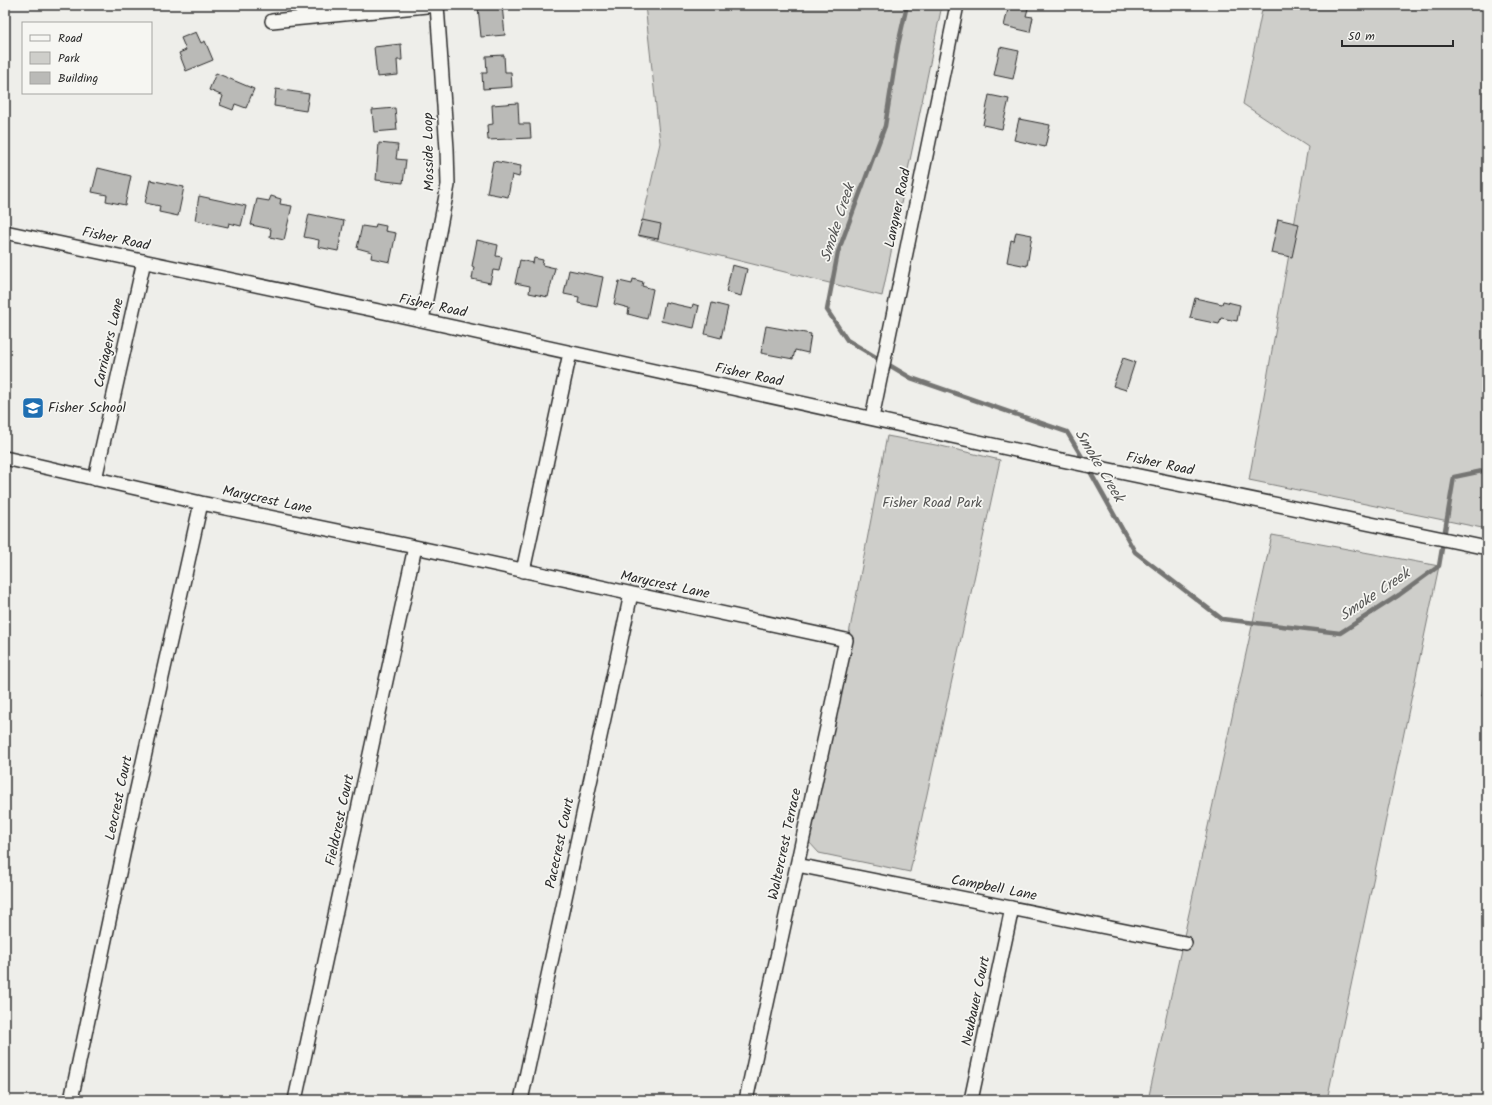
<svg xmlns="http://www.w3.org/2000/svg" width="1492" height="1105" viewBox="0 0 1492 1105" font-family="Kalam,sans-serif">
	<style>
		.green { fill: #cececa; stroke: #7c7c7a }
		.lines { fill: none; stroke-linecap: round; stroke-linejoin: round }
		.stream { stroke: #757573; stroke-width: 4.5 }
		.building { fill: #babab7; stroke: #2b2b2b }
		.street-casing { stroke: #2b2b2b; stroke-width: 16 }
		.street { stroke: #f6f6f2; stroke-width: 13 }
		.labels { text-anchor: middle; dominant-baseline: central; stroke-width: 3.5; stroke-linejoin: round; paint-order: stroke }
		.street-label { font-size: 14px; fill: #2b2b2b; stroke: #f6f6f2 }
		.poi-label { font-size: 14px; fill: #2b2b2b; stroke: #f6f6f2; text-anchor: start }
		.park-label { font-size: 14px; fill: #545453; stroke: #f6f6f2 }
		.water-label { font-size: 15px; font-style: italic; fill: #565655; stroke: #f6f6f2 }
	</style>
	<rect width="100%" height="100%" fill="#eeeeea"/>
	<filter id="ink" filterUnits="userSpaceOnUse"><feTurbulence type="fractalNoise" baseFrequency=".025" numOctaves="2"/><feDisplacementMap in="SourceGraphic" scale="8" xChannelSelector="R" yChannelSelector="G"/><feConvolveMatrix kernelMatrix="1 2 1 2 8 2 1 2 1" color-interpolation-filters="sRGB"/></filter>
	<g filter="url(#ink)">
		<!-- green -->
		<path class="green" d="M645,5H942L882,296L639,236L660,143Z
			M1263,5H1487V529L1249,480L1308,147L1243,104Z
			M887,436L941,446L1000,460L910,872L819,853L809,842Z
			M1272,535L1439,566L1327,1100H1148Z"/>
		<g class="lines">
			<!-- stream -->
			<path class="stream" d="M907,5L898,45L885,126L838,252L827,310L847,340L911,378L1067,432L1085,462
				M1088,468L1135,552L1222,619L1340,633L1399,595L1439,566L1454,477L1487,470"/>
		</g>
		<!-- building -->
		<path class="building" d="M502,5L505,35L481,37L478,7Z
			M1009,5H1029L1026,16L1033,17L1030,32L1004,26Z
			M196,32L201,43L205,41L213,60L186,71L179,53L186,50L181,38Z
			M401,44L402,60H397L398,75L377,77L374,47Z
			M1000,47L1019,51L1013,79L994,75Z
			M504,55L505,72H511L512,87L483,89L482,73H487L486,56Z
			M216,73L254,89L246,108L235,104L233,110L220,105L223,96L209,90Z
			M276,89L309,94L306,111L274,106Z
			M989,95L1009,99L1002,129L983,125Z
			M518,103L519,124H530L531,138L488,140L487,125L493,124L492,105Z
			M395,108L397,130L374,132L372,110Z
			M1019,119L1050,125L1045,147L1014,140Z
			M379,143L398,145L396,159L406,160L403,183L376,180Z
			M493,161L521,166L519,177L512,175L508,197L487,193Z
			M98,168L131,176L125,205L106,201L107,195L92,192Z
			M150,180L184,187L178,216L159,212L160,206L145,203Z
			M199,196L246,206L241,226L229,223L228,227L195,220Z
			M271,196L281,199L280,204L292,206L284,240L270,237L271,229L251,225L257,199L269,201Z
			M309,214L344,221L338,251L318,247L319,240L304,237Z
			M1278,219L1299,224L1292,257L1271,253Z
			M642,220L661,224L658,239L638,235Z
			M376,224L386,226L385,231L396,233L390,262L371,258L372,252L357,248L362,226L375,228Z
			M1016,232L1032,235L1027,266L1007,262L1011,240L1014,241Z
			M477,240L498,245L496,256L502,257L499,271L493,270L490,283L472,279L474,267L472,266Z
			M534,258L543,260L542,265L555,268L548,297L529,293L530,286L515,283L520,260L533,263Z
			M732,265L747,269L741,296L726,292Z
			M569,270L603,277L597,307L578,303L579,297L564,294Z
			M633,279L643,282L642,286L653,289L647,319L628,314L629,308L614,304L619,281L632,284Z
			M1195,298L1222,304L1223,301L1240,305L1237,321L1221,318L1219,324L1190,318Z
			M665,302L692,308L693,304L699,306L694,328L661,321Z
			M712,303L728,307L721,338L705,334Z
			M766,326L811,334L808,353L795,350L793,359L761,353Z
			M1123,358L1135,362L1126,390L1113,386Z
			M1487,665V697L1482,696Z"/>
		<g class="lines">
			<!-- street casing -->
			<g class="street-casing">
				<path id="street" d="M272,21L437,5
					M5,232L398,315L1057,459L1487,548
					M422,320L448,185L447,149L437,5
					M872,418L957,5
					M5,458L201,503L415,547L846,640L746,1100
					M95,479L144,261
					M523,571L570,353
					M797,865L1185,943
					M71,1100L135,798L201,503
					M295,1100L415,547
					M521,1100L631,594
					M971,1100L1012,908"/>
			</g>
			<!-- street -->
			<use href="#street" class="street"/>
		</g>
	</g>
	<!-- icons -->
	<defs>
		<g id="school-square" transform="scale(1.15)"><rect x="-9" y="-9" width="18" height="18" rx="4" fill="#1f6fb2" stroke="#f6f6f2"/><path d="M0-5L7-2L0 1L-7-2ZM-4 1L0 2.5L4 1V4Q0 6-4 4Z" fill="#fff"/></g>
	</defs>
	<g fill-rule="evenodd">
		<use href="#school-square" x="33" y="408"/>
	</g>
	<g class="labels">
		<!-- street labels -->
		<g class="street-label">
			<text transform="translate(429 152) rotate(-91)">Mosside Loop</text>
			<text transform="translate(898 208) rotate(-78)">Langner Road</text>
			<text transform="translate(116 239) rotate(12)">Fisher Road</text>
			<text transform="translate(433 306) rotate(12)">Fisher Road</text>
			<text transform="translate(109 343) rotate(-77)">Carriagers Lane</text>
			<text transform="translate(749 375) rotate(12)">Fisher Road</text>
			<text transform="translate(1160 464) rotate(12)">Fisher Road</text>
			<text transform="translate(267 500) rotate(12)">Marycrest Lane</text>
			<text transform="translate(665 585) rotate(12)">Marycrest Lane</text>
			<text transform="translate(119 798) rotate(-78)">Leocrest Court</text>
			<text transform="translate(340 820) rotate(-78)">Fieldcrest Court</text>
			<text transform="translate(560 843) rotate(-78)">Pacecrest Court</text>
			<text transform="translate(785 844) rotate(-78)">Waltercrest Terrace</text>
			<text transform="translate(994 888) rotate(11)">Campbell Lane</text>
			<text transform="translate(976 1001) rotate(-78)">Neubauer Court</text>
		</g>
		<!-- poi labels -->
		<g class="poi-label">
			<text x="48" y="408">Fisher School</text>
		</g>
		<!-- park labels -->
		<g class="park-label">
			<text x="932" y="503">Fisher Road Park</text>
		</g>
		<!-- water labels -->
		<g class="water-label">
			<text transform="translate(838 223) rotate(-72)">Smoke Creek</text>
			<text transform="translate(1099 466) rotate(59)">Smoke Creek</text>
			<text transform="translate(1375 595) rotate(-34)">Smoke Creek</text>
		</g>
	</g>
	<!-- margin -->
	<rect width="1492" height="1105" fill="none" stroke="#f6f6f2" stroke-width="20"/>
	<rect x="10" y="10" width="1472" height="1085" fill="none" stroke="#2b2b2b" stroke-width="1.5" filter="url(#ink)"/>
	<!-- legend -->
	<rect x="22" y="22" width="130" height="72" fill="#f6f6f2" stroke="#a5a5a2"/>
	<rect x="30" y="35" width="20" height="6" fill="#f6f6f2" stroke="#a5a5a2"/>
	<text x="58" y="42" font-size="12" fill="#2b2b2b">Road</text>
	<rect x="30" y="52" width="20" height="12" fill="#cececa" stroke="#a5a5a2"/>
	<text x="58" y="62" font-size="12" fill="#2b2b2b">Park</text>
	<rect x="30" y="72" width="20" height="12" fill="#babab7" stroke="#a5a5a2"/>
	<text x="58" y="82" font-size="12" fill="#2b2b2b">Building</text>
	<!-- scale -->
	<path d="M1342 40v6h111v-6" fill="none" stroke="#2b2b2b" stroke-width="2"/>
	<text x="1348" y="40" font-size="12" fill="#2b2b2b" stroke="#f6f6f2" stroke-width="3" paint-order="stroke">50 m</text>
</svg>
